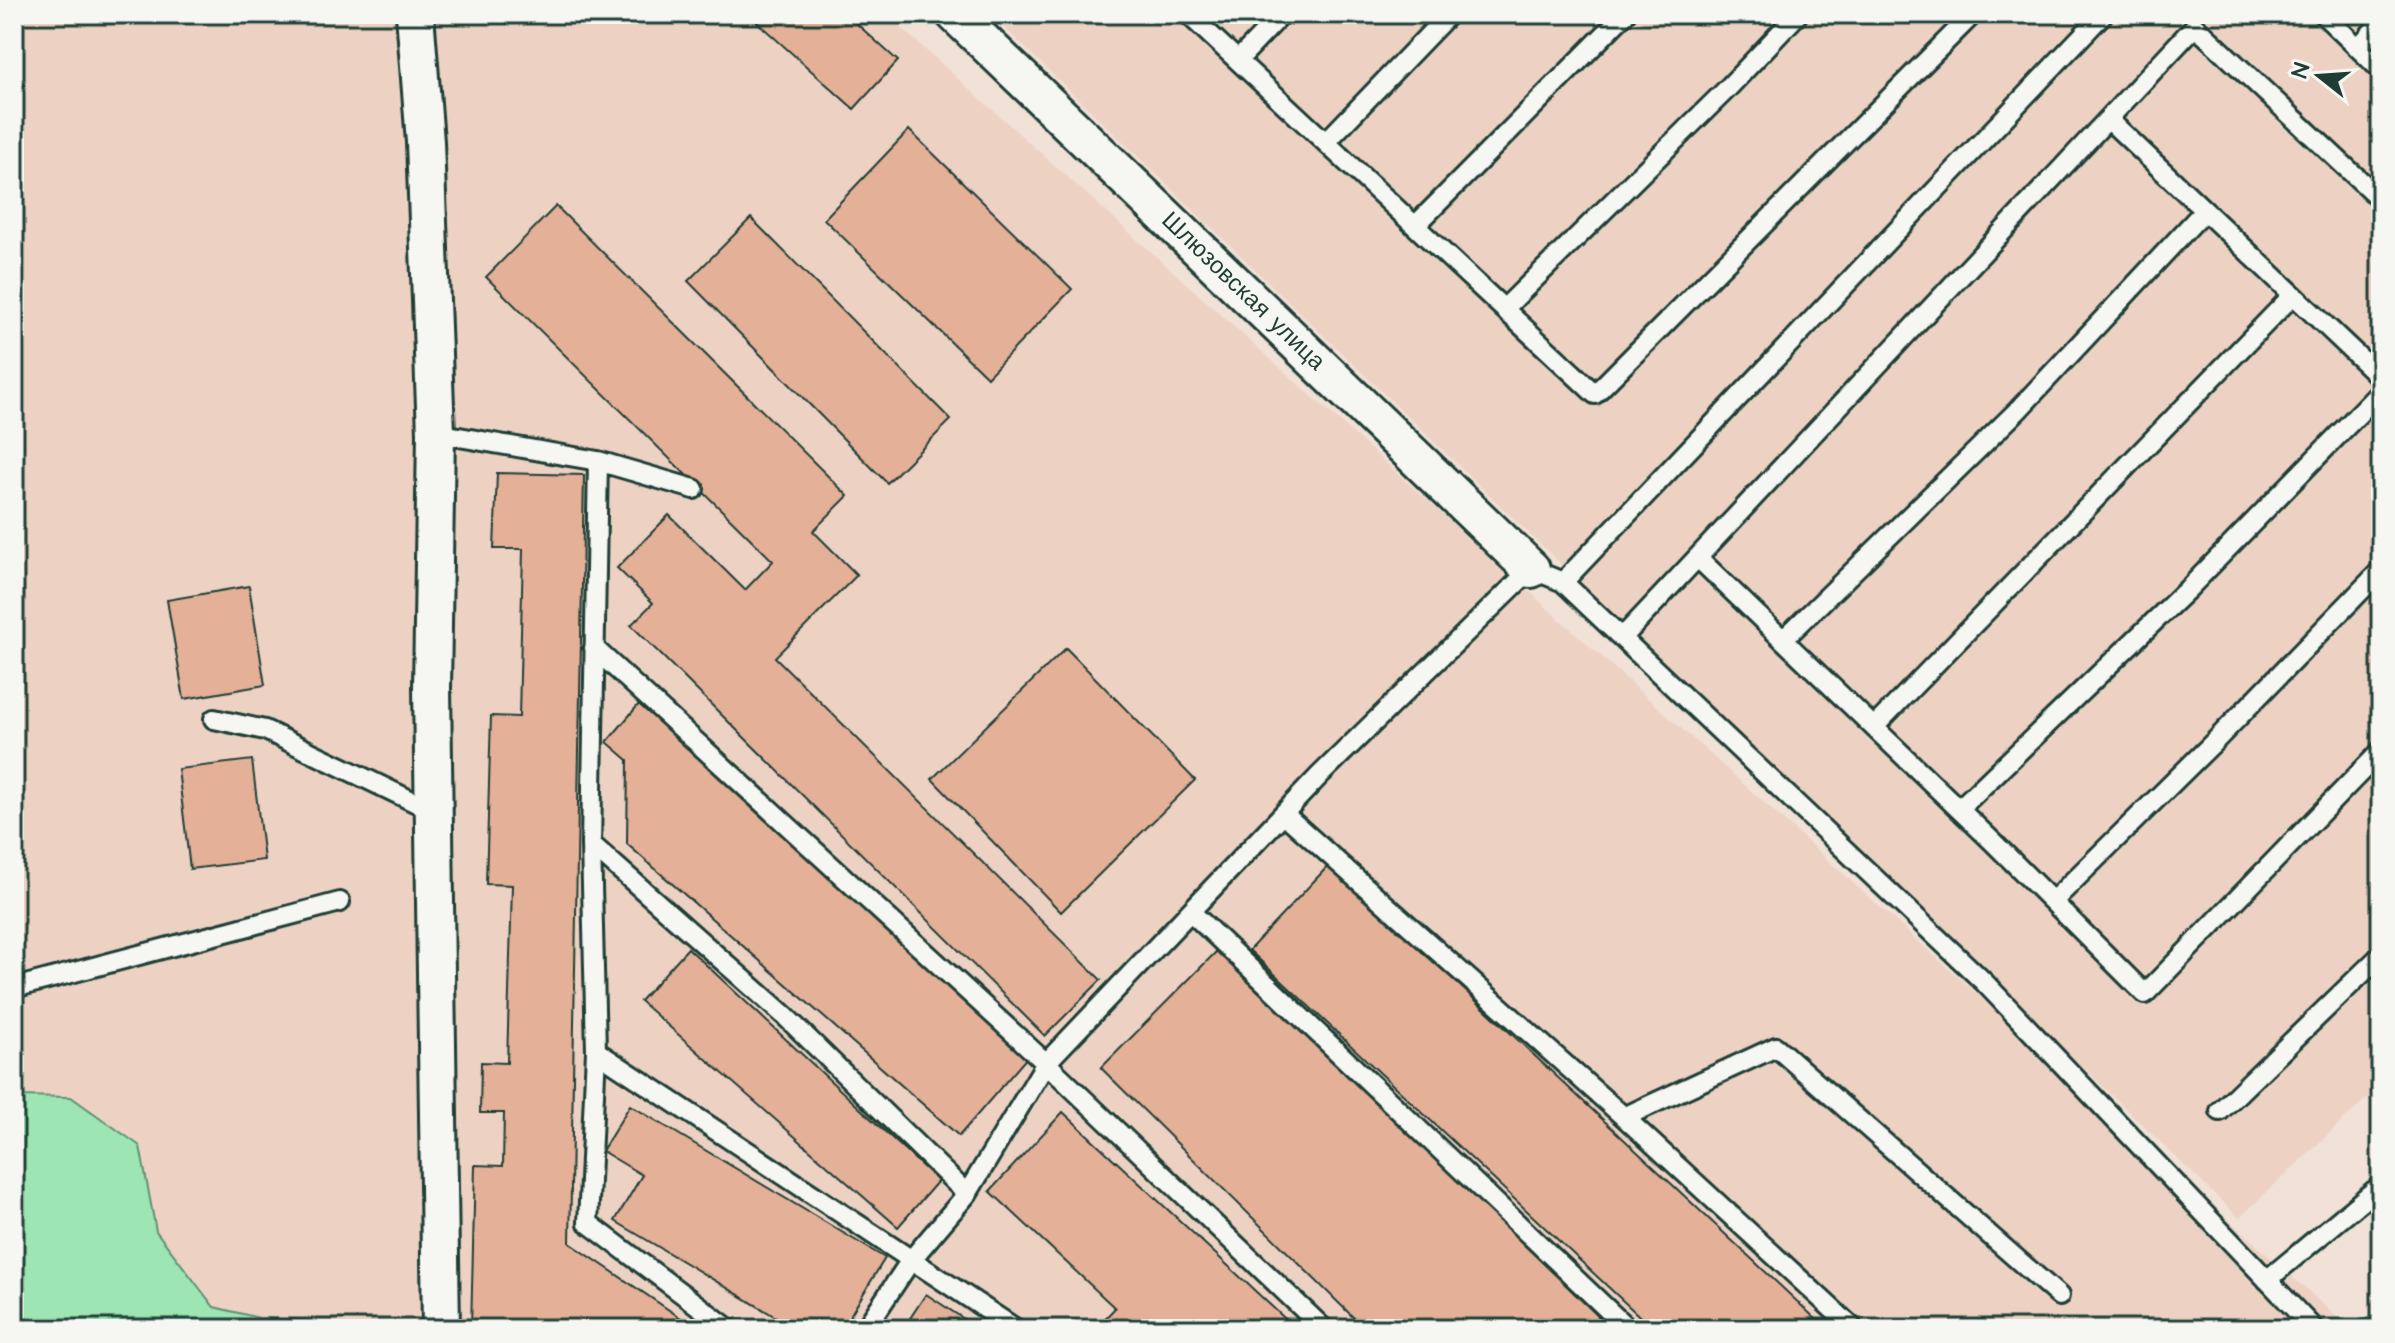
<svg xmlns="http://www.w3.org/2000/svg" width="2395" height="1343" viewBox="0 0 2395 1343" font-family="'Architects Daughter',sans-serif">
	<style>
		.built { fill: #edd2c4 }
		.green { fill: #9de5b3; stroke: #5e9174; stroke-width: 2 }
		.building { fill: #e5b098; stroke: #1f3d34; stroke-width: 2 }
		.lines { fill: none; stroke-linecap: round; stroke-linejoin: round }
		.service-casing { stroke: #1f3d34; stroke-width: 24 }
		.minor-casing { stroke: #1f3d34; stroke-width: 42 }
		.service { stroke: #f6f6f2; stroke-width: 18 }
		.minor { stroke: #f6f6f2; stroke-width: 36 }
		.labels { text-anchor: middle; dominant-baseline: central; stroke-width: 6; stroke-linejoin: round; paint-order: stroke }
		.street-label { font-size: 24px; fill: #1f3d34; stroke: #f6f6f2 }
	</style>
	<rect width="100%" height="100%" fill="#f1e1d7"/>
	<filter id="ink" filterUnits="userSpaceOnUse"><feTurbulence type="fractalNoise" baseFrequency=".0125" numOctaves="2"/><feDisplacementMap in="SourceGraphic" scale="16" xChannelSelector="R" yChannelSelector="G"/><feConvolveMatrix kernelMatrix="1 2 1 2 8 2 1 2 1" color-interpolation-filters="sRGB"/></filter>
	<g filter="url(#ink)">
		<!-- built -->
		<path class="built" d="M14,14H886L2350,1329H14Z
			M990,14H2381V1085L2239,1218Z"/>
		<!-- green -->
		<path class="green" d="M14,1096L71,1097L140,1146L156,1231L214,1307L259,1318L301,1320L320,1329H14Z"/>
		<!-- building -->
		<path class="building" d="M748,14H846L898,61L854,109Z
			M909,130L1072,289L987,377L824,219Z
			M556,206L848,496L813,531L857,575L775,657L1101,980L1045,1036L631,625L653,603L617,568L669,515L745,590L773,561L486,277Z
			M751,218L951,420L887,483L688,281Z
			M497,473L584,475L570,1243L697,1329H471L475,1165L503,1166L504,1113H480L481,1062L507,1063L512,885L486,884L491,716L519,717L523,549H494Z
			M249,586L265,685L184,699L167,600Z
			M1066,648L1195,780L1061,912L932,779Z
			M639,704L1029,1055L959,1136L627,844L628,760L607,742Z
			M252,760L264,860L190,869L178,769Z
			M1330,864L1819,1322L1813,1329H1653L1249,950Z
			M1221,947L1611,1329H1365L1101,1068Z
			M688,948L938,1181L898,1227L640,1001Z
			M630,1105L885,1258L842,1329H796L615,1221L642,1175L602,1151Z
			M1063,1112L1296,1329H1095L1115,1308L990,1191Z
			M926,1294L979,1329H903Z"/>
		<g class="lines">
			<!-- service casing -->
			<g class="service-casing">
				<path id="service" d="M1188,14L1595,394L1973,14
					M2323,14L2381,70
					M2358,48L2381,22
					M1238,60L1282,14
					M2108,119L2381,378
					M1326,142L1449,14
					M1415,226L1625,14
					M1504,309L1727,89L1798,14
					M436,433L598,461L694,489
					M598,461L591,844L596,1051L588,1223L729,1329
					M1698,558L1993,842L2145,994L2381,751
					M1563,582L2103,14
					M1622,638L2195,26L2381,200
					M1783,640L2018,410L2204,211
					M594,648L1046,1063L1324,1329
					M214,719L265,730L433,811
					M1874,727L2293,295
					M1959,809L2190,587L2381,391
					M1285,815L1624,1117L1854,1329
					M591,844L785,1016L967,1194
					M2053,901L2217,739L2381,570
					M1191,912L1628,1329
					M14,988L340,902
					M596,1051L1016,1329
					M2220,1111L2381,955
					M1624,1117L1776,1047L2059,1296
					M2267,1280L2381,1185
					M865,1329L911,1260L967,1194L1046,1063L1320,775L1531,569L1563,582L1984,982L2314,1329"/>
			</g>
			<!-- minor casing -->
			<g class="minor-casing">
				<g id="minor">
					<path d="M415,14L425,142L436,433L432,688L441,1329"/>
					<path id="s1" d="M955,14L1531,569"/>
				</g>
			</g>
			<!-- service -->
			<use href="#service" class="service"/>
			<!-- minor -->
			<use href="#minor" class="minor"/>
		</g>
	</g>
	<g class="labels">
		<!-- street labels -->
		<g class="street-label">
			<text stroke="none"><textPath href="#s1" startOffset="400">Шлюзовская улица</textPath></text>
		</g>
	</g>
	<!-- margin -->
	<rect width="2395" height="1343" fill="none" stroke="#f6f6f2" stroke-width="48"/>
	<rect x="24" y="24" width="2347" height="1295" fill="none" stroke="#1f3d34" stroke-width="3" filter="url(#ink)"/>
	<!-- north arrow -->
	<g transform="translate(2319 76) rotate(287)" stroke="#f6f6f2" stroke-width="6" paint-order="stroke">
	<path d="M0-6L14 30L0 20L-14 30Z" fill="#1f3d34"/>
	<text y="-12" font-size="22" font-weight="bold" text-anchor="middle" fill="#1f3d34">N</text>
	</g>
</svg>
